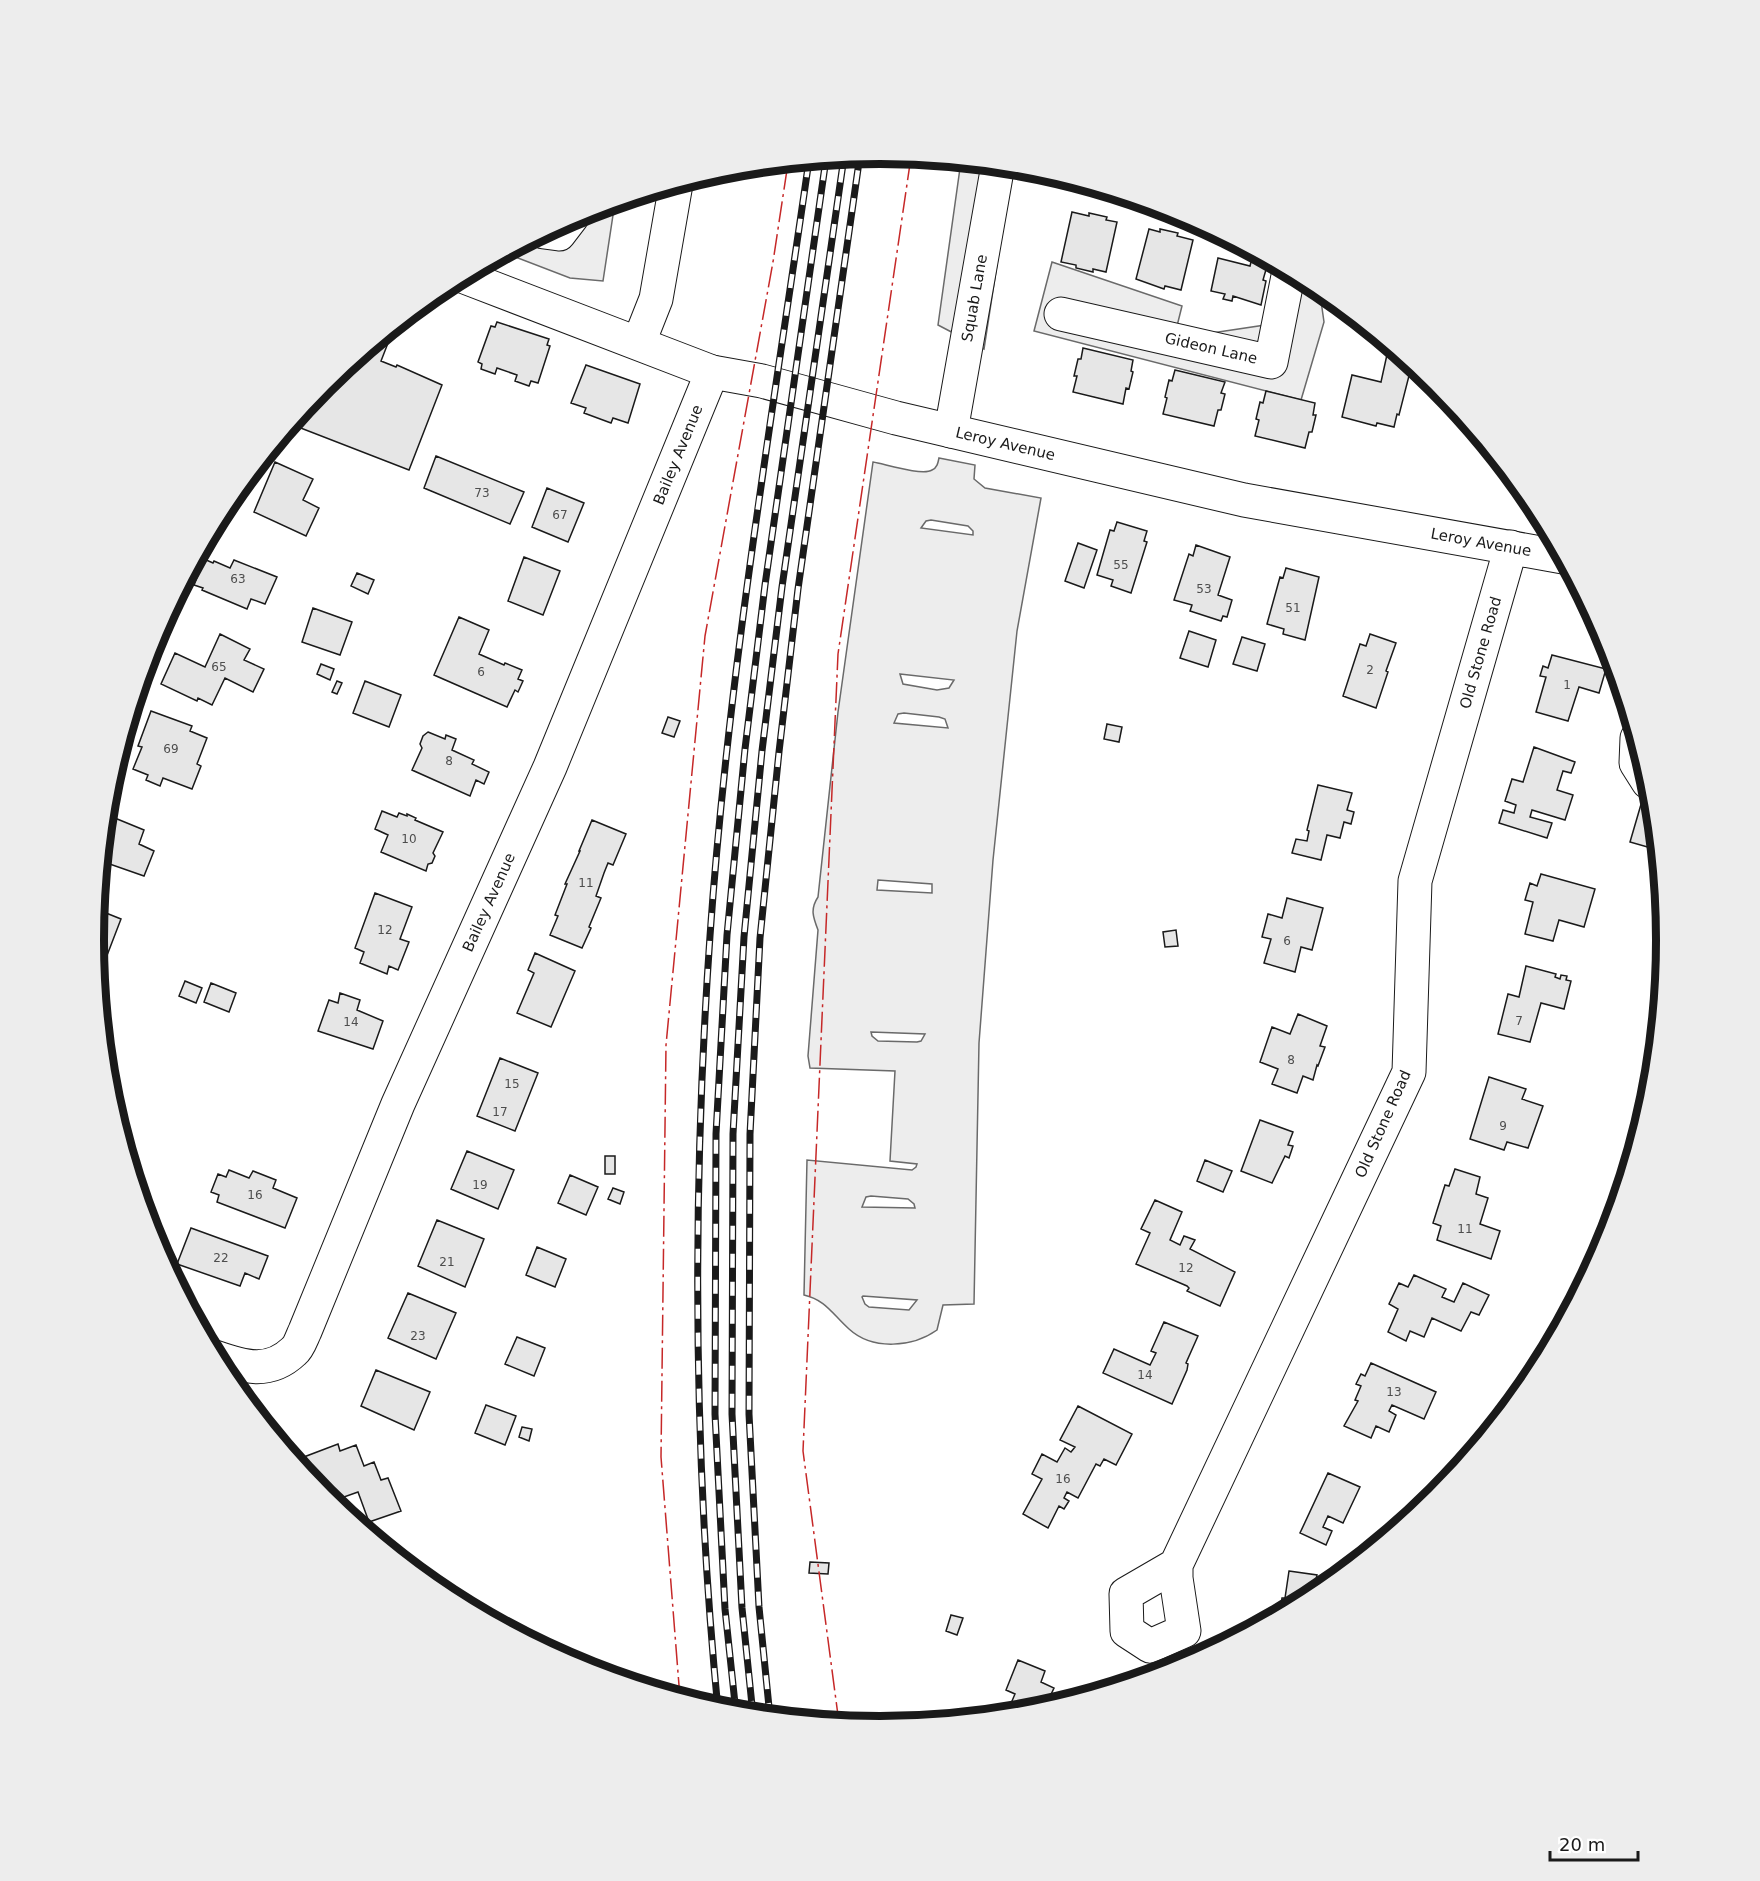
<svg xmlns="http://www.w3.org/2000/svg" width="1760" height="1881" viewBox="0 0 1760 1881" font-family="'DejaVu Sans',sans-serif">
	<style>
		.pitch { fill: #ededed; stroke: #6a6a6a; stroke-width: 1.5; fill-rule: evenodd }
		.building { fill: #e6e6e6; stroke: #1a1a1a; stroke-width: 1.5 }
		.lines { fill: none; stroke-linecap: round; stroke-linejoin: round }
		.minor-casing { stroke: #1a1a1a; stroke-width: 35 }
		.minor { stroke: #fff; stroke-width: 33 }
		.rail-casing { stroke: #1a1a1a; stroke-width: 7 }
		.rail { stroke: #fff; stroke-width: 4.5; stroke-dasharray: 14; stroke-linecap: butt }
		.power { stroke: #c62828; stroke-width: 1.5; stroke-dasharray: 21 4.5 3 4.5; stroke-linecap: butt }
		.labels { text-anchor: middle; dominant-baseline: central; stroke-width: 4.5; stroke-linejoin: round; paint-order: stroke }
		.number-label { font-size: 12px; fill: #4d4d4d }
		.street-label { font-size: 15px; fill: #1a1a1a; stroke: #fff }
		.rim { fill: none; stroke: #1a1a1a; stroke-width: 8 }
	</style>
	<rect width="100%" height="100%" fill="#fff"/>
	<!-- pitch -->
	<path class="pitch" d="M961,161L1012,167L984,349L938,325Z
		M1098,188L1181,214L1188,217L1098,197Z
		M615,202L603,281L570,278L505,253L579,213Z
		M1052,262L1182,306L1177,326L1205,334L1265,325L1289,271L1319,287L1324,322L1301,400L1034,331Z
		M939,458L975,465L974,479L985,488L1041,498L1017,631L993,860L979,1043L974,1304L943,1305L937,1330C913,1347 873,1351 849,1329C833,1315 826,1300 804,1295L807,1160L912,1170L916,1167L917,1164L890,1161L895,1071L810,1068L808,1056L818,930C813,917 810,909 818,897L838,712L873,462C885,464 922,476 932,470C937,468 938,463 939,458ZM931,520L968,526L973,531V535L921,528L926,521ZM900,674L954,680L949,688L937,690L903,684ZM904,713L939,717L945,719L948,728L894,723L898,714ZM878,880L932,884V893L877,890ZM871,1032L925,1034L921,1041L917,1042L878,1041L872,1036ZM871,1196L908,1199L914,1204L915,1208L862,1207L866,1197ZM862,1297L863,1296L917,1300L909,1310L869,1307L865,1304Z"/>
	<!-- building -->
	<path class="building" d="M1072,212L1089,216V213L1107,217L1106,220L1117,222L1106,272L1093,269V272L1076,268V265L1061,262Z
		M1149,229L1160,232V229L1178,233L1177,236L1193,240L1181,290L1165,286L1164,289L1136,279Z
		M1218,258L1250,266L1251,262L1267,266L1263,280L1266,281L1261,305L1233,296L1232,301L1223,299L1225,294L1211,291Z
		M497,322L549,339L547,345L550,346L538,383L531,381L529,386L515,381L517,375L497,368L495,374L481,369L482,364L478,362L491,326L495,327Z
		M395,325L381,361L396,367L397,365L442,385L409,470L293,425L292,428L288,427L324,384Z
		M1083,348L1133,360L1131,371L1133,372L1129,389L1126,388L1123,404L1073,392L1077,376H1074L1078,359H1081Z
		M1388,350L1398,353L1412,364L1399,415L1397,414L1394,427L1377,423L1376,426L1342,417L1352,375L1381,382Z
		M586,365L640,384L628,423L613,418L611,423L584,413L586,408L571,403Z
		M1175,370L1225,382L1221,393L1225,394L1221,410H1218L1214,426L1163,414L1167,398L1165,397L1169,380L1172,381Z
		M1266,391L1315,403L1313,415H1316L1312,432H1309L1305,448L1255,436L1259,420L1256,419L1260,402L1263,403Z
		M436,456L524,492L510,524L424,488Z
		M275,462L313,479L303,500L319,508L306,536L254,512Z
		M547,488L584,503L568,542L532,527Z
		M1117,522L1147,531L1144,541L1147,542L1131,593L1111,586L1113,580L1097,575L1110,530L1114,531Z
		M1078,543L1097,550L1084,588L1065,581Z
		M1196,545L1230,557L1218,595L1232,600L1227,617L1223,616L1221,621L1190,611L1192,605L1174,600L1189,554L1193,556Z
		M524,557L560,571L543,615L508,601Z
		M204,559L213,563L214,561L230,568L234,560L277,577L265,604L251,599L247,609L202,590L203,588L194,585Z
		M1286,568L1319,577L1305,640L1283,634L1284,629L1267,624L1280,577L1283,578Z
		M357,573L374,580L368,594L351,586Z
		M313,608L352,622L340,655L302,642Z
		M459,617L489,630L479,654L504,665L505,663L522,670L518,679L523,681L518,692L515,690L507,707L434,675Z
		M1189,631L1216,640L1208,667L1180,658Z
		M220,634L250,649L244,660L264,669L253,692L225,678L212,705L198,698L197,701L161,684L175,653L205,667Z
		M1370,634L1396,643L1386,671L1388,672L1376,708L1343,696L1360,644L1366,646Z
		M1242,637L1265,644L1257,671L1233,664Z
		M1552,655L1606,669L1599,693L1579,687L1568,721L1536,712L1546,677L1540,676L1543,666L1548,668Z
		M321,664L334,669L330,680L317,674Z
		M337,681L342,683L337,694L332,692Z
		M365,681L401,695L389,727L353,713Z
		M151,711L192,726L190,731L207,738L197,764L201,766L192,789L163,778L160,786L146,780L148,775L133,769L142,747L138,746Z
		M668,717L680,721L674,737L662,733Z
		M1107,724L1122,727L1119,742L1104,739Z
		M428,732L445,739L446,735L456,739L452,750L474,760L472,764L489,772L484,784L476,780L470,796L412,770L422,748L420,744L423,736Z
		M1534,747L1575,762L1571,773L1563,771L1557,790L1573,795L1565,820L1532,810L1530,817L1552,823L1547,838L1499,823L1503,810L1514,813L1516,805L1505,801L1512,779L1523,782Z
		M1318,785L1352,793L1347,810L1354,812L1351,824L1344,822L1340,838L1327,835L1321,860L1292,853L1296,839L1307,841L1309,831L1307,830Z
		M1642,801L1654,804L1658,850L1630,842Z
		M382,811L397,817L399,813L407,816V814L416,818L415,820L443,832L433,853L435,856L432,863L428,864L426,871L381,852L388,835L375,829Z
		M105,814L144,830L139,844L154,851L144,876L101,861Z
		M592,820L626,834L613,865L608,863L604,873L596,896L601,898L589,927L591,928L582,948L550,935L558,916L555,915L567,884H565L580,851H579Z
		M1541,874L1595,889L1584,927L1559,920L1553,941L1525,934L1533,902L1525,900L1530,883L1537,886Z
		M375,893L412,907L400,939L409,942L398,970L389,966L387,974L360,963L364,952L355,948Z
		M1287,898L1323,908L1312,950L1301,947L1295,972L1264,963L1271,939L1262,937L1268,914L1282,918Z
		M96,909L121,919L106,958L94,953L93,940Z
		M1176,930L1178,946L1165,947L1163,932Z
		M535,953L575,971L551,1027L517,1013L534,973L528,970Z
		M1526,966L1556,974L1555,977L1560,979L1561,975L1567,976L1566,980L1571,981L1564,1009L1541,1003L1530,1042L1498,1034L1508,994L1519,997Z
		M185,981L202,988L196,1003L179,996Z
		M211,983L236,993L229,1012L204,1002Z
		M340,993L360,1000L357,1010L383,1021L373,1049L318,1031L329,1000L338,1003Z
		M1298,1014L1327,1026L1320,1046L1325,1047L1318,1066L1317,1065L1313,1080L1303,1076L1297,1093L1272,1084L1278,1069L1260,1062L1272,1027L1290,1034Z
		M500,1058L538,1073L515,1131L477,1116Z
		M1489,1077L1526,1089L1522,1099L1543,1106L1528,1148L1507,1142L1504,1150L1470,1139Z
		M1260,1120L1293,1132L1288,1145L1293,1146L1289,1158L1285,1156L1272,1183L1241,1171Z
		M467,1151L514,1170L498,1209L451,1189Z
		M605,1156H615V1174H605Z
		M1205,1160L1232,1171L1223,1192L1197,1181Z
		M1455,1169L1480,1177L1476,1194L1488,1198L1480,1224L1500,1231L1491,1259L1437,1240L1441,1226L1433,1223L1445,1185L1449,1186Z
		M229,1170L249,1178L253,1171L276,1180L273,1188L297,1198L285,1228L217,1202L219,1195L211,1192L218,1174L226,1177Z
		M570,1175L598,1187L586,1215L558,1203Z
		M613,1188L624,1192L620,1204L608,1199Z
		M1155,1200L1182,1212L1170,1240L1180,1245L1184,1236L1195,1240L1190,1249L1235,1272L1220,1306L1187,1291L1189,1288L1187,1286L1136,1264L1150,1233L1141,1229Z
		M437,1220L484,1239L465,1287L418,1266Z
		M191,1228L268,1256L259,1279L245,1273L240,1286L177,1264Z
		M537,1247L566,1259L555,1287L526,1275Z
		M1414,1275L1446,1289L1442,1297L1454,1302L1463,1283L1489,1295L1479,1315L1471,1312L1461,1331L1432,1318L1424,1337L1410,1331L1406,1341L1388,1332L1398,1309L1389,1304L1399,1283L1408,1287Z
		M408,1293L456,1313L436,1359L388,1338Z
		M1164,1322L1198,1336L1186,1363L1188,1364L1187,1370L1172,1404L1103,1373L1114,1349L1150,1365L1156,1353L1151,1351Z
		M517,1337L545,1348L534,1376L505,1364Z
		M1371,1363L1436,1392L1424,1419L1392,1405L1389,1411L1396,1415L1389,1432L1376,1426L1371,1438L1344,1426L1358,1401L1355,1400L1361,1386L1356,1384L1361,1374L1365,1376Z
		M376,1370L430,1392L414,1430L361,1406Z
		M486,1405L516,1416L505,1445L475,1433Z
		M1078,1406L1132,1434L1116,1465L1104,1459L1100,1466L1096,1464L1078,1498L1067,1492L1064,1498L1069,1501L1064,1509L1059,1506L1048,1528L1023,1514L1042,1479L1032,1474L1042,1454L1057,1462L1065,1448L1071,1452L1075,1447L1060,1440Z
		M522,1427L532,1429L529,1441L519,1437Z
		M338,1444L340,1451L356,1445L364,1466L374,1462L381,1480L388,1478L401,1511L369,1522L358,1492L330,1502L323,1497L313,1473L306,1476L296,1460Z
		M1328,1473L1360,1487L1343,1523L1328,1516L1323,1527L1332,1531L1326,1545L1300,1533Z
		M810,1562L829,1563L828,1574L809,1573Z
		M1289,1571L1317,1575L1314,1589L1322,1591L1272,1619L1274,1612H1280L1282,1598H1285Z
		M951,1615L963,1618L957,1635L946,1631Z
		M1018,1660L1045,1671L1041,1682L1054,1688L1047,1703L1049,1704L1048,1708L1033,1712L1006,1715L1015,1694L1006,1690Z"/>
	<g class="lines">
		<!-- minor casing -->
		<g class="minor-casing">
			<g id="minor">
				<path d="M544,232L559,234L572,217"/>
				<path id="s1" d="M462,276L712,372L762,381L896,418L1244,500L1563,557"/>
				<path id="s2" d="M1061,314L1271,362L1289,271"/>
				<path d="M639,342L656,299L676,184"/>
				<path id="s3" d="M951,431L998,165"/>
				<path d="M1637,738L1636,763L1648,782L1651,783"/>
				<path id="s4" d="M215,1357C244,1367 269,1375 294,1351C299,1347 302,1337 305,1331L398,1104L550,767L712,372"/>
				<path id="s5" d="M1176,1565L1126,1594L1127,1631L1150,1646L1184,1631L1176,1578V1565L1409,1072L1415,881L1511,547"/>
			</g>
		</g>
		<!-- minor -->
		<use href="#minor" class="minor"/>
		<!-- rail casing -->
		<g class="rail-casing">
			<path id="rail" d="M718,1710C693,1453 692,1194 710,936C728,676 772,418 809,160
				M736,1713L725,1609L715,1414L716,1134L727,935L745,749L765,585L826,159
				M753,1715L742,1608L732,1414L733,1134L744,937L762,751L782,587L844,157
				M770,1717L759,1607L749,1414L750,1134L760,938L779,752L798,589L860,155"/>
		</g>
		<!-- rail -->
		<use href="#rail" class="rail"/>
		<!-- power -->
		<path class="power" d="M680,1698L661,1457L666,1045L705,636L773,262L788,163
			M839,1723L803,1451L838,654L911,157"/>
	</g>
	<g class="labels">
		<!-- number labels -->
		<g class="number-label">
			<text x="482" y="493">73</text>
			<text x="560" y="515">67</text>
			<text x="1121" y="565">55</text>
			<text x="238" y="579">63</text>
			<text x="1204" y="589">53</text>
			<text x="1293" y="608">51</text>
			<text x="219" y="667">65</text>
			<text x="1370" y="670">2</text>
			<text x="481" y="672">6</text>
			<text x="1567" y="685">1</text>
			<text x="171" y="749">69</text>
			<text x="449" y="761">8</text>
			<text x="409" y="839">10</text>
			<text x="586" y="883">11</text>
			<text x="385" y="930">12</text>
			<text x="1287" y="941">6</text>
			<text x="1519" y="1021">7</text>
			<text x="351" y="1022">14</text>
			<text x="1291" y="1060">8</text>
			<text x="512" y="1084">15</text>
			<text x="500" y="1112">17</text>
			<text x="1503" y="1126">9</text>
			<text x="480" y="1185">19</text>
			<text x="255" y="1195">16</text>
			<text x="1465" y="1229">11</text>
			<text x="221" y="1258">22</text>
			<text x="447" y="1262">21</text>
			<text x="1186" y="1268">12</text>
			<text x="418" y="1336">23</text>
			<text x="1145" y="1375">14</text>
			<text x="1394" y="1392">13</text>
			<text x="1063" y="1479">16</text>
		</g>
		<!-- street labels -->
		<g class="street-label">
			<text stroke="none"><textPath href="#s3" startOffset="135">Squab Lane</textPath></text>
			<text stroke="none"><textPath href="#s2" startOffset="154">Gideon Lane</textPath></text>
			<text stroke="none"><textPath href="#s1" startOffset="570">Leroy Avenue</textPath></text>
			<text stroke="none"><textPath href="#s4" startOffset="1060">Bailey Avenue</textPath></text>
			<text stroke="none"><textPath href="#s1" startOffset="1056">Leroy Avenue</textPath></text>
			<text stroke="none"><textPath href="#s5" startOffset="1200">Old Stone Road</textPath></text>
			<text stroke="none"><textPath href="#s4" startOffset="574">Bailey Avenue</textPath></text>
			<text transform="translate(1383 1124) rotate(-66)">Old Stone Road</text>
		</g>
	</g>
	<!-- crop -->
	<path d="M0 0H1760V1881H0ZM104 940a776 776 0 1 1 1552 0a776 776 0 1 1-1552 0Z" fill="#ededed" fill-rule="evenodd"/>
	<path class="rim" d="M104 940a776 776 0 1 1 1552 0a776 776 0 1 1-1552 0Z"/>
	<!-- scale -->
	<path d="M1550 1851v9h88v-9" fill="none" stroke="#1a1a1a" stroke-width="3"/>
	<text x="1559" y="1851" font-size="18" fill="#1a1a1a" stroke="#ffffff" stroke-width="4.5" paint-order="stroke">20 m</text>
</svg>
